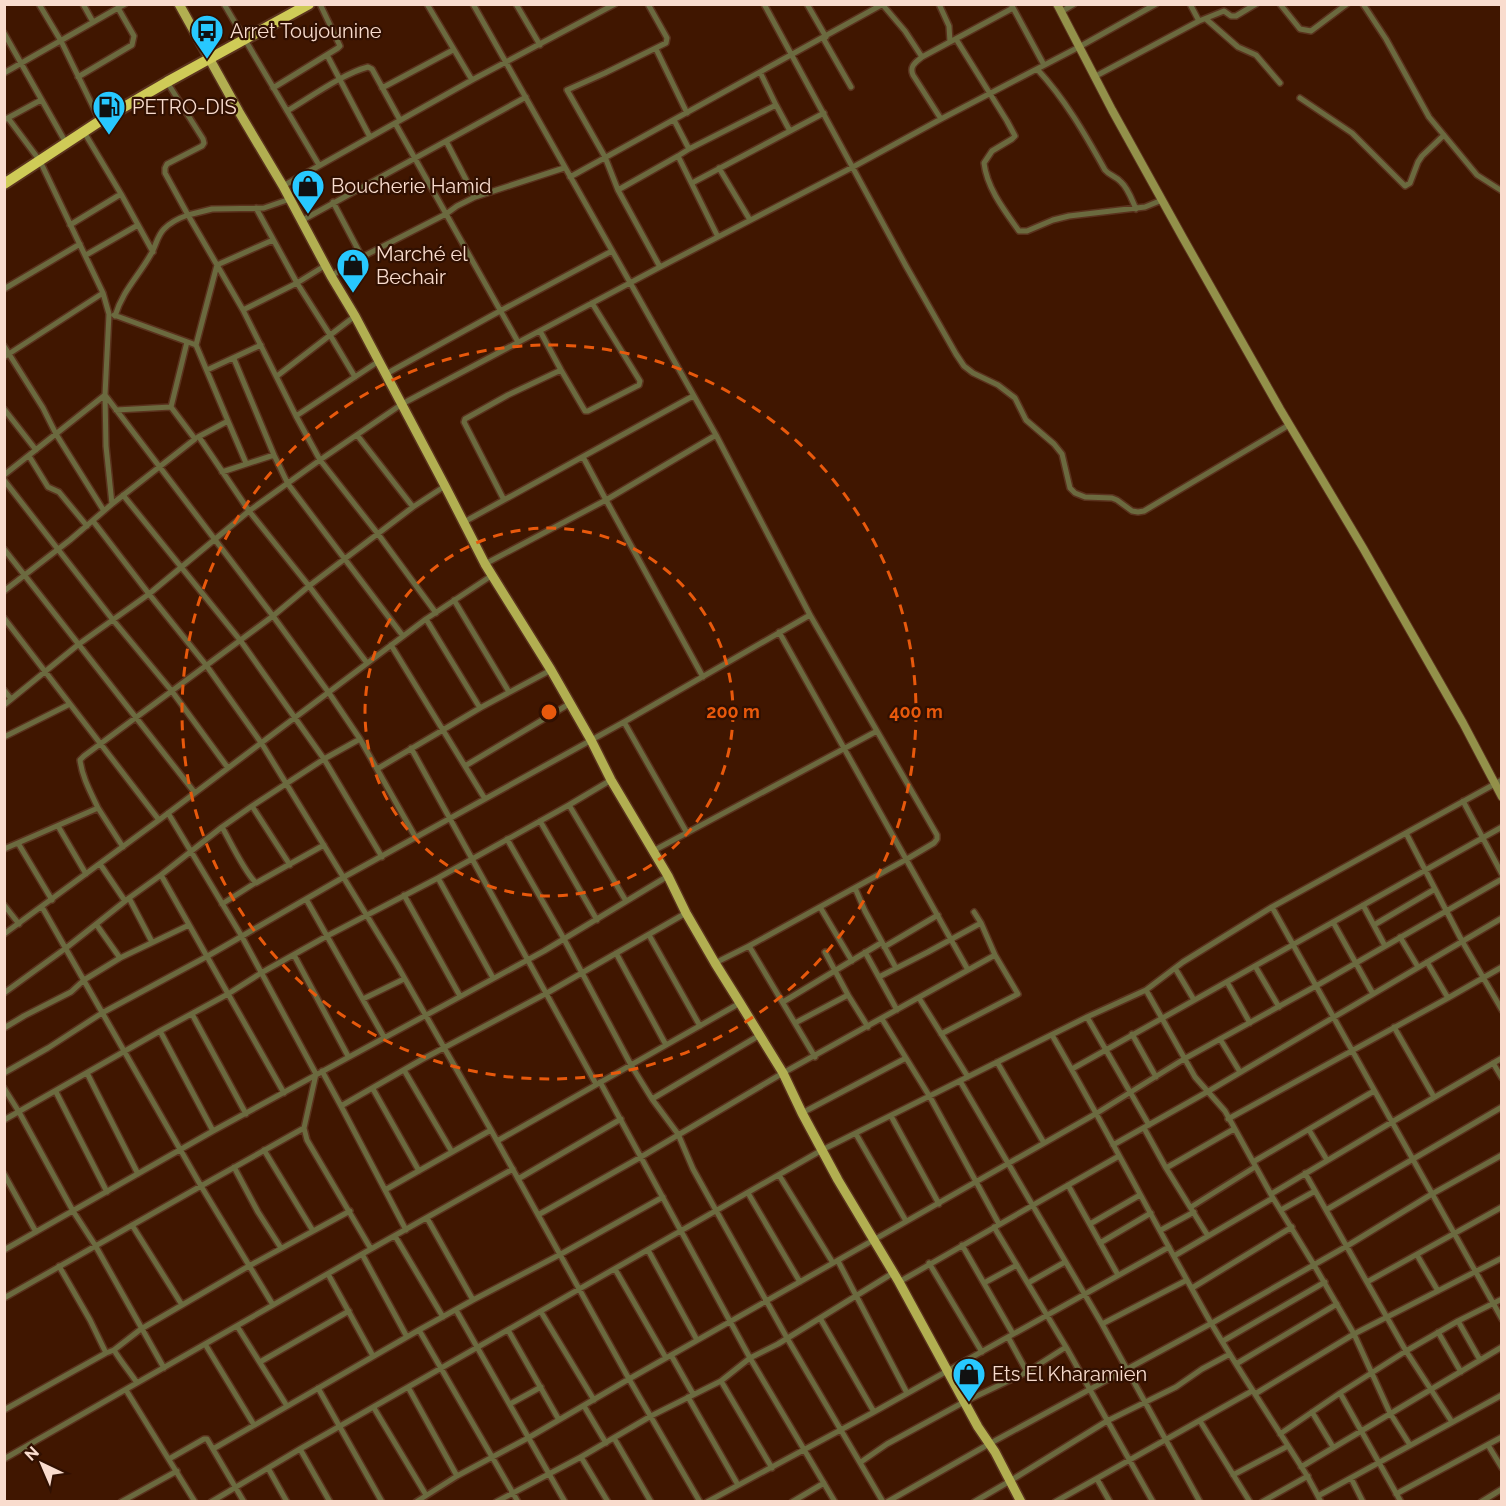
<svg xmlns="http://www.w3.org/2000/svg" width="1506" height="1506" viewBox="0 0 1506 1506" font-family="Raleway,sans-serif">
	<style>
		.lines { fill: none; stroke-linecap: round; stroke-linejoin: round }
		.street-casing { stroke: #5a321d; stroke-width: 8 }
		.secondary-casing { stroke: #5a321d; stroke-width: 10 }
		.primary-casing { stroke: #5a321d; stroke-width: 12 }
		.highway-casing { stroke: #5a321d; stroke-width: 14 }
		.street { stroke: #6b6a3f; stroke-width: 5 }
		.secondary { stroke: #93914a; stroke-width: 8 }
		.primary { stroke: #b2af51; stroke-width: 9 }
		.highway { stroke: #cfcb57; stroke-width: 10 }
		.ring { fill: none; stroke: #e8590c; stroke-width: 3; stroke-dasharray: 10 8 }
		.labels { text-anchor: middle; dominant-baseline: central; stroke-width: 4.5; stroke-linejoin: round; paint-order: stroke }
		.poi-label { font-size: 20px; fill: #f9dcce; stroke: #311001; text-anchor: start }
		.centre { fill: #e8590c; stroke: #311001; stroke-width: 3 }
		.ring-label { font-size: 18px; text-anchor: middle; font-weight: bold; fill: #e8590c; stroke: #311001; stroke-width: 4.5; stroke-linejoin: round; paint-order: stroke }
	</style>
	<rect width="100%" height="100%" fill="#401600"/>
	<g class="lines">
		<!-- street casing -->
		<g class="street-casing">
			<path id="street" d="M39,4L61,41L100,121
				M83,4L93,22
				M224,4L319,165
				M427,4L472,80
				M473,4L716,435L606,500L485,564
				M516,4L540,45
				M648,4L667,38L666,43L605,73L567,90L605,157L618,190L660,267
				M764,4L906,266L956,354L964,366L973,373L998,385L1015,398L1026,420L1054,444L1062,454L1070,488L1075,493L1085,497L1112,498L1117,500L1132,511L1138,512L1144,511L1289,425
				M807,4L826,37
				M882,4L905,31L922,57
				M939,4L949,26L950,42
				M1011,4L1044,65
				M1190,4L1199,21
				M1280,4L1300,29L1311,31L1347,4
				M1363,4L1386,39L1429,117L1477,175L1502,191
				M1061,12L1074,4
				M1206,19L1238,47L1256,55L1280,83
				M4,33L66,143
				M823,38L851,87
				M956,39L1007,121L1015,136L1012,139L992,151L984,163C987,188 1004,210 1019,231H1027L1053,220L1069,216L1145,207L1162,200
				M656,49L687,113
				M327,55L370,137
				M1037,69C1065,99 1085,134 1105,170C1110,176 1116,176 1121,182C1128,188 1132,200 1136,209
				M760,72L776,105
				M4,73L125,4
				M78,77L132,45L134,36L118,8
				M1094,77L1199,21L1224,11L1231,16H1236L1256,4
				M273,88L338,48L340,46L320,4
				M382,88L453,50
				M1300,98L1352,133L1405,186L1410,183L1418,162L1422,156L1444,135
				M287,111C309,98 344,73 368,67L372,69L400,120
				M8,118L40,161L103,293L109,314L105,395L106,446L112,504
				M6,119L41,100
				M941,119L913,75C909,66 916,62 922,57L1013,8
				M674,120L689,149
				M395,123L518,342
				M84,132L121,194L153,252
				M446,141L475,197
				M678,156L718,237
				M719,168L750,220
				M570,177L883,4
				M692,183L824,113
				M283,186L472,80L615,4
				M618,190L678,156L689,149L776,105L790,131
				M333,202L362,257
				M301,221L526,97
				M70,225L121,194
				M273,240L217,265L243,310L296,416
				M86,255L138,225
				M326,265L297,283L330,335L355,377
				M331,276L362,257L446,214L457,206L475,197L564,168
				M4,289L80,244
				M243,310L297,283L256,208
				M114,315L196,345L228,421L198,437
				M115,316C123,290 138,277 151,254C156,246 157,236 164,229C171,222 179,218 188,215L165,173V168L167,164L202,146L204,143L203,139L167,82
				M540,331L561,370L585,411H588L639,385L640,381L592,303
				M196,345L217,265L188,215L212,209L264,208L290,199
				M4,346L43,408L56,434L104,511
				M4,357L103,293
				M234,359L274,455L288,484L403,636
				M379,361L296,416L320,460L378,534L436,613
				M207,370L261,345
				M386,374L500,311L612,251
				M277,376L355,316
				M105,395L273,616L329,693L360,739L416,838
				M4,409L36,450
				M116,410L171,407L187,342
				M228,421L246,463
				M357,435L413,507
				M29,456L48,487L59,492L87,526
				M583,457L606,500L703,677
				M222,472L274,455
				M4,475L105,395
				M4,480L113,620L171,690L228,768
				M123,495L240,640L324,759L382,857
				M504,500L464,422L465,419L508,395L561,370
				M93,521L149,594L206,665L262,744L397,965L491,1130L629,1379L700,1502
				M464,522L693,396
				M4,549L195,793
				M4,591L70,540L112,504L195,439L171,407
				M454,600L509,692
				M4,618L159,820
				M426,619L480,708L551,670
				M779,632L968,970
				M391,645L485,799
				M367,663L309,586L249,511L320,460L402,404L660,267L853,167L941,119L1079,47L1156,4
				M4,690L11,699
				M4,705L79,644L149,594L249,511L199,437
				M624,722L687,833
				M4,737L70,704
				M411,748L596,1084
				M465,766L569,704
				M377,769L480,708
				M1463,801L1502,874
				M569,805L626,901
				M252,806L290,865
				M98,808C91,793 82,777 80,760L84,756L273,616L309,586L413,507L445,486
				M168,813L241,935L316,1074L304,1128L307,1140L371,1249
				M540,821L597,920
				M58,826L86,874
				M222,827C231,843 244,871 256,883L324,845
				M1406,833L1462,941L1502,1010
				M507,839L564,939L631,1065L652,1099L678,1134L693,1169L787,1338L883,1502
				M18,843L52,900
				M4,849L98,808L123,847
				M653,851L877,731L810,615
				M100,864L125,901
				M161,875L284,1093
				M438,878L493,978
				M855,888L865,911L896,968
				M404,895L460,996
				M129,898L152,942
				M306,899L384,1037
				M222,904L255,883
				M4,905L19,924
				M1363,905L1385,946
				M42,907L201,1186L304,1128
				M820,907L852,961
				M1272,907L1502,1319
				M1333,922L1373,994
				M96,924L120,958
				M1374,925L1435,889
				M4,934L159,820L426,619L491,576
				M649,935L700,1026
				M1400,937L1418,967
				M749,946L815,1057
				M884,947L938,915
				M825,952L848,995L868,1027
				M865,952L897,1010
				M616,953L666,1045
				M294,955L348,1056
				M1427,962L1448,998
				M715,963L749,946L907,859L934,843L937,839V835L877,731
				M1255,966L1279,1007
				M1175,968L1194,1000
				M879,977L928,952L981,923
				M1227,982L1250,1023
				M1146,990L1195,1077L1225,1111L1273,1198L1314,1265L1354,1334L1390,1413L1410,1445
				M4,993L66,948L129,898L161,875L222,827L252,806L324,759L360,739
				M919,998L968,1077
				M363,999L404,979
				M783,1002L881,943
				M192,1014L246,1114
				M1087,1017L1149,1125
				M882,1019L930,1097L999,1224
				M795,1023L848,995
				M1394,1027L1434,1097
				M4,1028L24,1016L71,992L84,980L120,958L189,925
				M160,1031L213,1131
				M941,1034L1018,994L995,955L981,923L974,912
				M1132,1034L1156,1077
				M1052,1035C1107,1130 1157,1228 1211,1323C1241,1374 1274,1423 1306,1474C1311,1483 1316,1492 1321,1502
				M1220,1039L1240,1072
				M997,1062L1044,1143
				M1493,1063L1502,1078
				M1072,1069L1502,827
				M404,1070L452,1152
				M322,1071L341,1106L421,1060L547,993L686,913
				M4,1073L48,1048L102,1013L206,957L344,877L624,722L810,615L716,435
				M87,1073L138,1174
				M960,1081L1102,1324L1200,1502
				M600,1082L750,1358L835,1502
				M4,1088L19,1112L73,1211L95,1245L164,1368
				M373,1089L419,1171
				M56,1092L107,1192
				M652,1099L760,1035
				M341,1106L406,1230
				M802,1113L906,1058
				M891,1116L939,1204
				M1228,1119L1448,998L1502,967
				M4,1120L160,1031L228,994L261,973L327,936L438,878L569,805L611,780
				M1144,1128L1166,1168L1208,1236
				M1309,1130L1327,1160
				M856,1134L906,1221
				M497,1141L740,1003
				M1113,1145L1207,1092L1502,918
				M264,1150L313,1231
				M1253,1162L1374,1091
				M234,1167L258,1212L281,1248
				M1166,1168L1234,1129
				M1305,1173L1406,1351L1452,1422
				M4,1174L36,1232
				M779,1175L833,1263
				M518,1179L621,1119
				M1068,1185L1118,1275
				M385,1190L491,1130
				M748,1193L800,1282
				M1271,1194L1392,1122L1502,1058
				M1191,1207L1255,1167
				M1281,1210L1315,1191
				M1326,1210L1502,1107
				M538,1215L641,1157L783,1073L995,955
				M427,1218L473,1300
				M1090,1224L1140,1195
				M132,1225L182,1305
				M994,1227L1066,1347L1153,1502
				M1161,1230L1194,1212
				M395,1236L443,1317
				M1100,1243L1151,1213
				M962,1245L1013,1334
				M4,1250L213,1131L544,951L668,876
				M648,1250L697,1340
				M362,1254L407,1337
				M1417,1255L1438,1291
				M1174,1256L1273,1198
				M838,1261L907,1393
				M929,1263L982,1352
				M59,1266L90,1320L106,1353
				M615,1269L666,1358
				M328,1274L373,1356
				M899,1282L1119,1156
				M1367,1282L1502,1207
				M984,1283L1017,1265
				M1028,1283L1065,1262
				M1192,1288L1292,1227
				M4,1298L201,1186L273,1305
				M456,1310L565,1502
				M541,1312L594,1400
				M820,1318L874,1412
				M1458,1321L1480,1360
				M1102,1324L1187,1280
				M237,1326L287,1406
				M419,1330L518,1502
				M508,1330L559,1420
				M1438,1332L1461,1372
				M1008,1337L1027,1372
				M1223,1341L1325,1282
				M205,1344L254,1425
				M114,1350C121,1362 130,1372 137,1383
				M671,1355L693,1394
				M260,1362L349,1311
				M1236,1364L1337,1304
				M721,1381L772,1468
				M408,1387L457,1476
				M318,1388L382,1502
				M126,1390L195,1502
				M1340,1393L1401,1502
				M1255,1394L1354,1334L1502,1258
				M688,1397L738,1485
				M510,1404L541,1387
				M584,1406L606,1443
				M374,1408L426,1495
				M4,1410L106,1353L114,1350L141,1329L249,1266L350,1211
				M1312,1412L1333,1447
				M1200,1421L1250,1502
				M1280,1434L1340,1393L1406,1351L1458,1321L1502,1299
				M614,1438L651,1502
				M1488,1445L1502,1468
				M213,1449L419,1330L473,1300L561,1254L663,1197
				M300,1449L330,1502
				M581,1457L608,1502
				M4,1459L371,1249L513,1169
				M169,1459L204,1439H207L244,1502
				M861,1462L887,1444L964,1402L1027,1372L1066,1347
				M1301,1467L1502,1347
				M268,1468L287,1502
				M1233,1475L1288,1446
				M1351,1478L1363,1502
				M1097,1479L1110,1502
				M1396,1494L1502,1437
				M1318,1496L1502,1395
				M121,1502L177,1471
				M211,1502L300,1449L822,1150L1087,1017L1146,990L1183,962L1272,907L1502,780
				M416,1502L457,1476L528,1438L629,1379L1097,1113L1184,1059L1316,986L1502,879
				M496,1502L581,1457L651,1416L721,1381L750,1358L778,1344L893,1273
				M707,1502L874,1412L1169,1247
				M792,1502L824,1483
				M887,1502L989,1444L1212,1323L1347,1246L1432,1194L1502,1155
				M974,1502L1010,1481L1107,1421L1176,1387L1202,1369L1230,1354
				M1055,1502L1252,1391
				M1262,1502L1308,1476
				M1481,1502L1502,1489"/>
		</g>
		<!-- secondary casing -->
		<g class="secondary-casing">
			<path id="secondary" d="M1057,4L1112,110L1183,238L1280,409L1363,548L1463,723L1502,797"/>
		</g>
		<!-- primary casing -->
		<g class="primary-casing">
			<path id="primary" d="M179,4L239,112L283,186L331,276L355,316L445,486L485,564L551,670L591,740L611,780L668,876L686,913L715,963L740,1003L783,1073L802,1113L838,1180L899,1282L978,1427L995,1452L1021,1502"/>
		</g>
		<!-- highway casing -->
		<g class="highway-casing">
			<path id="highway" d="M4,184L100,121L167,82L309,4"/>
		</g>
		<!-- street -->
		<use href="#street" class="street"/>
		<!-- secondary -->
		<use href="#secondary" class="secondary"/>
		<!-- primary -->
		<use href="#primary" class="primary"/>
		<!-- highway -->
		<use href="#highway" class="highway"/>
	</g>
	<!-- distance rings -->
	<g class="ring">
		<circle cx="549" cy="712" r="184"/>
		<circle cx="549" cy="712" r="367"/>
	</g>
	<!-- icons -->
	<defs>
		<g id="bus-pin" transform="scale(1.725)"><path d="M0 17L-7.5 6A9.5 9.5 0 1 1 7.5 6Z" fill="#27c8ff" stroke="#311001"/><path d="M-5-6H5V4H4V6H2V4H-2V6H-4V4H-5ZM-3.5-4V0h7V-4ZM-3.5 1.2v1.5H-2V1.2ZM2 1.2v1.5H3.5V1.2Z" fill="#111"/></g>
		<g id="fuel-pin" transform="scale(1.725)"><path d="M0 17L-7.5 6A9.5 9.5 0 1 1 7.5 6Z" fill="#27c8ff" stroke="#311001"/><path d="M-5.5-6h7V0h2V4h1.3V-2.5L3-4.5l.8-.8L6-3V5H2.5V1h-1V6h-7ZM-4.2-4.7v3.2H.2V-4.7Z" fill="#111"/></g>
		<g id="shop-pin" transform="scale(1.725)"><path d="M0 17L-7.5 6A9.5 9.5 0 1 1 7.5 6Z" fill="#27c8ff" stroke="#311001"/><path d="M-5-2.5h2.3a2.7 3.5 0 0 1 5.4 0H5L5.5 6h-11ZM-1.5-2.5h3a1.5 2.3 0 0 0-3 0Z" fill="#111"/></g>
	</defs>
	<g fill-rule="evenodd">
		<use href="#bus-pin" x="207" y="31"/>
		<use href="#fuel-pin" x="109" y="107"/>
		<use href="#shop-pin" x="308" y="186"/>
		<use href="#shop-pin" x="353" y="265"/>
		<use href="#shop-pin" x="969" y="1374"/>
	</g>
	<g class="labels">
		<!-- poi labels -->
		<g class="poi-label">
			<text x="230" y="31">Arret Toujounine</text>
			<text x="132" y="107">PETRO-DIS</text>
			<text x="331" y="186">Boucherie Hamid</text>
			<text x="376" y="254">Marché el<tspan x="376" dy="23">Bechair</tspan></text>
			<text x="992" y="1374">Ets El Kharamien</text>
		</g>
	</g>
	<circle cx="549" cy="712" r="9" class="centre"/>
	<g class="ring-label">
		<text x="733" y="718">200 m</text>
		<text x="916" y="718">400 m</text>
	</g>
	<!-- border -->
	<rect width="1506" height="1506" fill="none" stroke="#f9dcce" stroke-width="12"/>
	<!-- north arrow -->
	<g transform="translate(42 1464) rotate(316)" stroke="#311001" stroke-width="4.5" paint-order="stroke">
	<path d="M0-4.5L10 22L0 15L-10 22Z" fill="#f9dcce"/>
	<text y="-9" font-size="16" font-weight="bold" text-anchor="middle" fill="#f9dcce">N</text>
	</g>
</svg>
